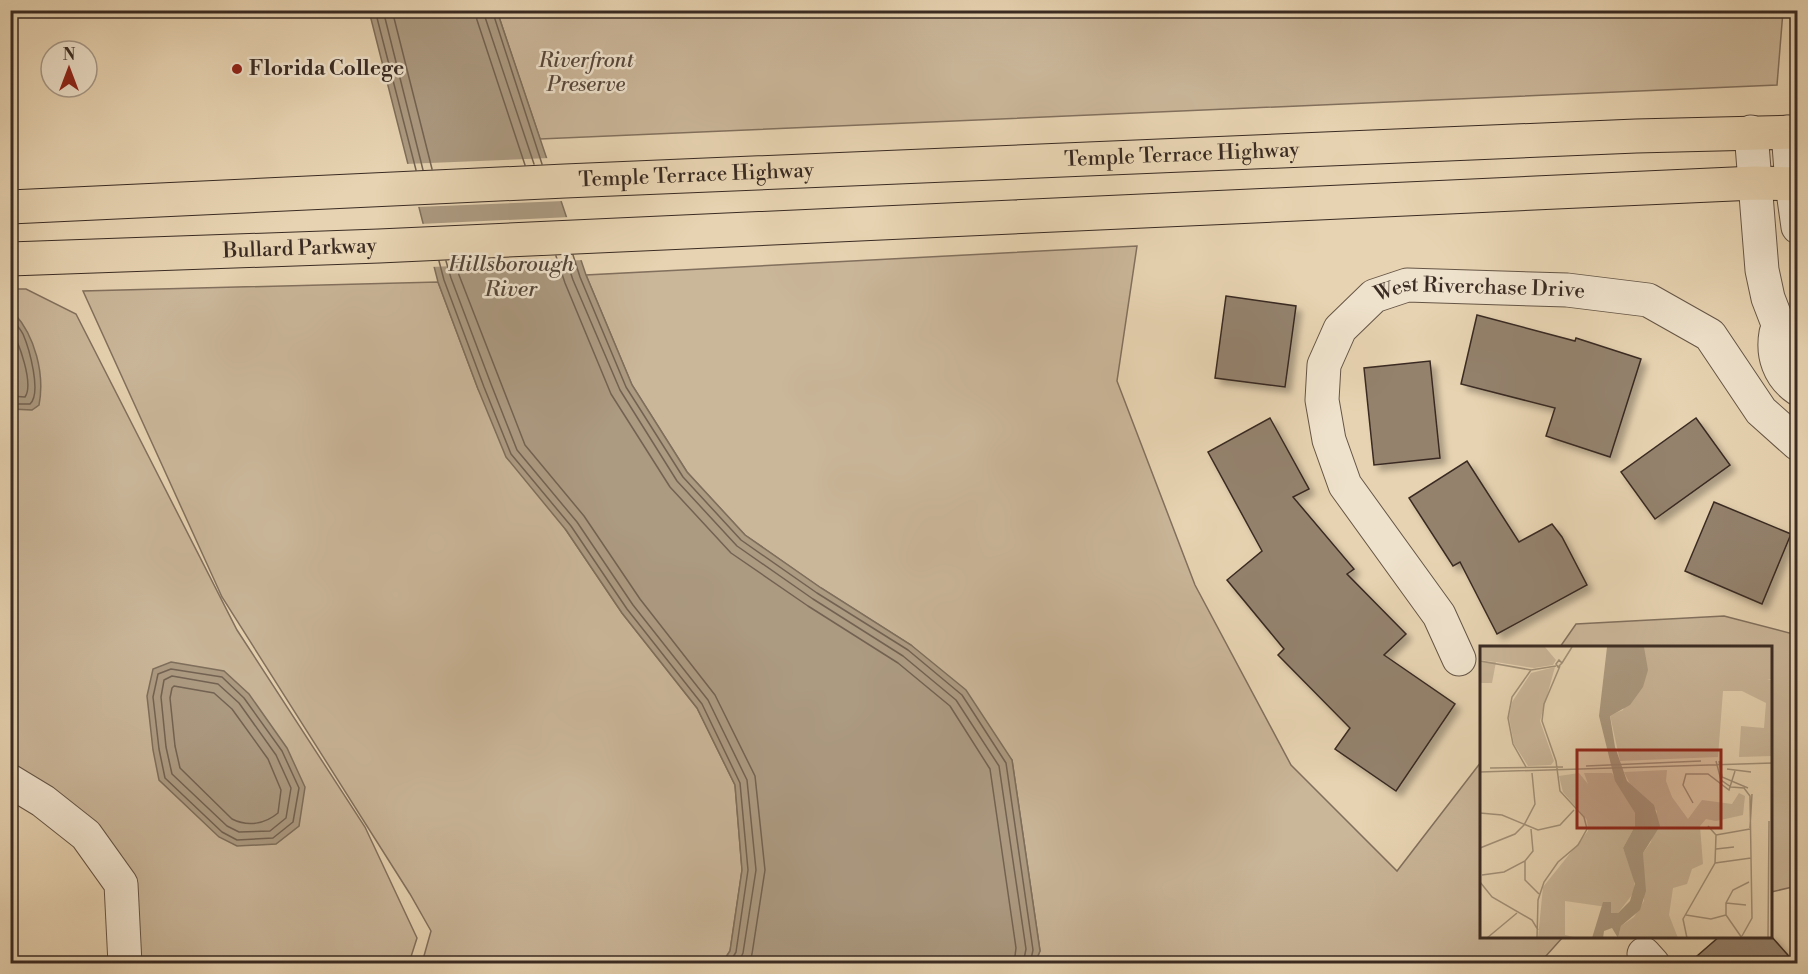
<svg xmlns="http://www.w3.org/2000/svg" width="1808" height="974" viewBox="0 0 1808 974" font-family="'Libre Bodoni',serif">
	<style>
		.green { fill: #cab699; stroke: #82705e; stroke-width: 1.5 }
		.water { fill: #ac9a81; stroke: #7e6e5b; stroke-width: 1.5 }
		.pier { fill: #e7d3b1 }
		.lines { fill: none; stroke-linecap: round; stroke-linejoin: round }
		.shore { stroke: #736252; stroke-width: 1.5 }
		.building { fill: #94826d; stroke: #3a2b23; stroke-width: 1.5; filter: url(#shadow) }
		.minor-casing { stroke: #655546; stroke-width: 35 }
		.major-casing { stroke: #3a2b23; stroke-width: 35 }
		.minor { stroke: #efe2cc; stroke-width: 33 }
		.major { stroke: #e7d3b1; stroke-width: 33 }
		.poi-dot { fill: #8f2418; stroke: #efe2cc; stroke-width: 2 }
		.labels { text-anchor: middle; dominant-baseline: central; stroke-width: 5; stroke-linejoin: round; paint-order: stroke }
		.park-label { font-size: 21px; font-style: italic; fill: #57473b; stroke: #efe2cc }
		.poi-label { font-size: 21px; font-weight: bold; fill: #3a2b23; stroke: #efe2cc; text-anchor: start }
		.street-label { font-size: 21px; fill: #3a2b23; stroke: #efe2cc }
		.water-label { font-size: 22px; font-style: italic; fill: #56473a; stroke: #efe2cc }
		.inset-road { fill: none; stroke: #a29078; stroke-width: 1.5 }
		.view { fill: #8f2418; fill-opacity: 0.15; stroke: #8f2418; stroke-width: 3 }
		.inset-edge { fill: none; stroke: #3a2b23; stroke-width: 3 }
	</style>
	<defs>
		<filter id="shadow"><feDropShadow dx="5.5" dy="5.5" stdDeviation="3" flood-color="#0004"/></filter>
	</defs>
	<rect width="100%" height="100%" fill="#e7d3b1"/>
	<filter id="stains"><feTurbulence type="fractalNoise" baseFrequency=".00333" numOctaves="4"/><feColorMatrix values="0 0 0 0 .2 0 0 0 0 .09 0 0 0 0 .02 0 0 0 .5 -.17"/></filter>
	<radialGradient id="worn" r=".72"><stop offset=".6" stop-color="#630" stop-opacity="0"/><stop offset="1" stop-color="#630" stop-opacity=".3"/></radialGradient>
	<!-- green -->
	<path class="green" d="M497,11H1783L1777,85L540,139Z
		M1137,246L1117,381L1195,585L1291,765L1397,871L1481,762V936L1563,937L1545,957L1544,963H1035L1040,951L1012,760L911,645L821,588L745,535L687,472L632,385L586,275Z
		M438,282L478,389L566,530L622,613L697,708L735,785L742,870L730,951L722,963H422L431,931L410,894L222,597L83,291Z
		M10,289H26L76,314L237,630L365,827L417,938L409,963H134L128,874L11,765Z
		M1724,616L1797,635V886L1771,892L1770,647H1560L1576,624Z"/>
	<!-- water -->
	<path class="water" d="M369,11H497L586,275L632,385L687,472L745,535L821,588L911,645L966,690L1012,760L1040,951L1035,963H722L730,951L742,870L735,785L697,708L622,613L566,530L506,457L478,389L438,282Z
		M10,313H14C35,336 45,374 39,405L32,410L11,409Z
		M171,662L224,671L249,694L287,748L305,787L299,826L276,844L237,846L219,837L159,780L153,750L147,696L153,669Z"/>
	<!-- pier -->
	<path class="pier" d="M550,158L564,201L416,207L405,164Z
		M570,217L584,260L431,267L420,224Z"/>
	<g class="lines">
		<!-- shore -->
		<path class="shore" d="M375,10L416,170
			M383,10L423,170
			M392,10L432,169
			M475,10L477,20L525,165
			M484,10L485,17L534,164
			M492,10L542,164
			M573,255L580,277L626,387L683,477L741,540L817,593L908,650L962,695L1006,763L1033,950L1030,964
			M556,256L565,283L611,394L670,487L731,553L808,606L898,663L950,706L990,769L1016,948L1014,964
			M565,256L573,280L620,390L677,481L737,546L813,599L903,656L956,700L999,766L1026,949L1023,964
			M439,261L444,280L484,387L511,454L571,526L627,609L702,704L740,783L748,870L736,952L729,964
			M446,261L451,278L491,384L517,450L577,522L633,605L708,700L747,780L756,870L743,953L738,964
			M456,261L459,275L525,445L584,516L640,599L715,695L755,776L765,870L752,954L749,964
			M10,318C15,323 20,328 23,334C29,348 42,393 30,404H10
			M10,329C19,341 34,384 25,397L10,396
			M171,669L222,677L244,698L282,751L299,788L293,822L273,838L237,840L222,832L165,778L159,749L153,697L158,674Z
			M172,676L218,684L239,703L276,755L291,788L286,818L270,831L239,832L227,826L172,774L166,747L161,697L164,680Z
			M174,686L214,693L232,709L268,759L281,790L278,813C265,824 248,827 232,819L180,768L175,746L170,698L172,688Z"/>
	</g>
	<!-- building -->
	<path class="building" d="M1226,296L1296,306L1285,387L1215,378Z
		M1477,315L1575,341L1576,338L1641,359L1610,457L1546,436L1555,408L1461,384Z
		M1430,361L1440,458L1374,465L1364,368Z
		M1270,418L1309,489L1293,497L1354,569L1347,574L1406,634L1384,655L1455,704L1396,791L1335,749L1350,728L1278,655L1284,649L1227,580L1262,551L1208,452Z
		M1696,418L1730,465L1655,519L1621,472Z
		M1467,461L1519,542L1552,524L1562,537L1587,585L1497,634L1460,562L1453,566L1409,498Z
		M1714,502L1791,534L1762,604L1685,571Z
		M1720,936H1771L1795,963H1689Z"/>
	<g class="lines">
		<!-- minor casing -->
		<g class="minor-casing">
			<g id="minor">
				<path d="M1751,132L1762,270L1768,298L1783,337L1798,356"/>
				<path d="M1788,132L1792,184L1798,227"/>
				<path d="M1776,333C1772,355 1779,376 1798,389"/>
				<path id="s1" d="M1459,659L1439,615L1345,485L1329,440L1322,400L1324,365L1340,329L1374,296L1407,285L1567,290L1648,300L1710,335L1761,411L1798,444"/>
				<path d="M10,781L43,801L86,835L121,884L125,964"/>
				<path d="M1644,954L1653,964"/>
			</g>
		</g>
		<!-- major casing -->
		<g class="major-casing">
			<g id="major">
				<path id="s2" d="M10,207L565,181L1636,136L1798,132"/>
				<path id="s3" d="M10,259L379,246L1755,183L1798,184"/>
			</g>
		</g>
		<!-- minor -->
		<use href="#minor" class="minor"/>
		<!-- major -->
		<use href="#major" class="major"/>
	</g>
	<!-- markers -->
	<circle class="poi-dot" cx="237" cy="69" r="6"/>
	<g class="labels">
		<!-- park labels -->
		<g class="park-label">
			<text x="586" y="61">Riverfront<tspan x="586" dy="24">Preserve</tspan></text>
		</g>
		<!-- poi labels -->
		<g class="poi-label">
			<text x="249" y="69">Florida College</text>
		</g>
		<!-- street labels -->
		<g class="street-label">
			<text stroke="none"><textPath href="#s2" startOffset="1173">Temple Terrace Highway</textPath></text>
			<text stroke="none"><textPath href="#s2" startOffset="687">Temple Terrace Highway</textPath></text>
			<text stroke="none"><textPath href="#s3" startOffset="290">Bullard Parkway</textPath></text>
			<text stroke="none"><textPath href="#s1" startOffset="526">West Riverchase Drive</textPath></text>
		</g>
		<!-- water labels -->
		<g class="water-label">
			<text x="511" y="264">Hillsborough<tspan x="511" dy="25">River</tspan></text>
		</g>
	</g>
	<!-- overview -->
	<g transform="translate(1480 646)">
		<rect width="292" height="292" fill="#e7d3b1"/>
		<path d="M0,1H65L76,14L73,19L54,22L16,16L12,37H0V15L15,16L0,14ZM164,1H292V16H287H292V33L287,34H292V110L259,111L261,80L284,82L286,57L262,45H286H243L238,111L140,115L130,69L143,64ZM75,21L60,75L74,115L71,119L48,120L34,98L29,71L32,56L51,27ZM187,124L186,135L192,151L208,173L222,154L252,158L259,147L265,150L263,169L236,175L226,173L220,180L223,218L212,223L207,238L193,242L189,269L198,292H138L141,280L154,271L164,255L163,207L171,196L177,165L152,142L144,126ZM99,127L108,138L104,127H132L155,167V180L143,202L154,233L155,245L138,267L131,268V260H120L119,267L120,260L85,255V289L98,292H58L63,241L108,185L107,174L83,146L79,130Z" fill="#cab699"/>
		<path d="M127,1H164L168,24L163,41L150,59L130,70L135,101L147,135L174,159L180,180L163,207L166,245L160,264L141,280L138,292L132,282L124,285L123,292H112L123,256H131V267H138L150,255L155,238L143,202L155,180V167L135,135L119,70Z" fill="#ac9a81"/>
		<path class="inset-road" d="M79,14L82,17L78,21L76,18ZM0,15L51,24L76,20M82,17L92,1M236,115L241,134L251,141L264,142L270,150L272,272L262,290M239,115L242,131L268,142M106,120L221,115M46,121L33,98L28,72L32,51L51,24M10,122L83,121M247,123L271,126M0,126L293,117M213,157L203,139L206,128H228L249,144L255,125M0,167L22,169L58,184L80,179L94,164M270,182L272,148M236,189L270,183M0,202L35,188L44,179L55,158L52,127M236,203L254,201M45,215V234L59,248M235,217L271,212M2,229L24,226L45,215L53,205L51,183M0,236L12,251L52,274L58,284M246,257L266,259M206,269L231,273L246,269M7,292L37,267M57,292L58,254L64,236L78,216L98,199L107,183L104,171L80,145L76,115L62,75L64,58L80,20M207,292L203,273L235,217L236,189L228,180M262,292L246,269V257L253,244L269,236M288,292L289,175"/>
		<path class="view" d="M97,104H241V182H97Z"/>
		<rect width="292" height="292" class="inset-edge"/>
	</g>
	<!-- margin -->
	<rect width="1808" height="974" fill="none" stroke="#e7d3b1" stroke-width="36"/>
	<rect x="12" y="12" width="1784" height="950" fill="none" stroke="#3a2b23" stroke-width="3"/>
	<rect x="18" y="18" width="1772" height="938" fill="none" stroke="#3a2b23" stroke-width="1.5"/>
	<!-- north arrow -->
	<g transform="translate(69 69)"><circle r="28" fill="#efe2cc" stroke="#a79988" stroke-width="1.5"/>
	<path d="M0-4.5L10 22L0 15L-10 22Z" fill="#8f2418"/>
	<text y="-9" font-size="16" font-weight="bold" text-anchor="middle" fill="#3a2b23">N</text>
	</g>
	<rect width="100%" height="100%" filter="url(#stains)"/>
	<rect width="100%" height="100%" fill="url(#worn)"/>
</svg>
